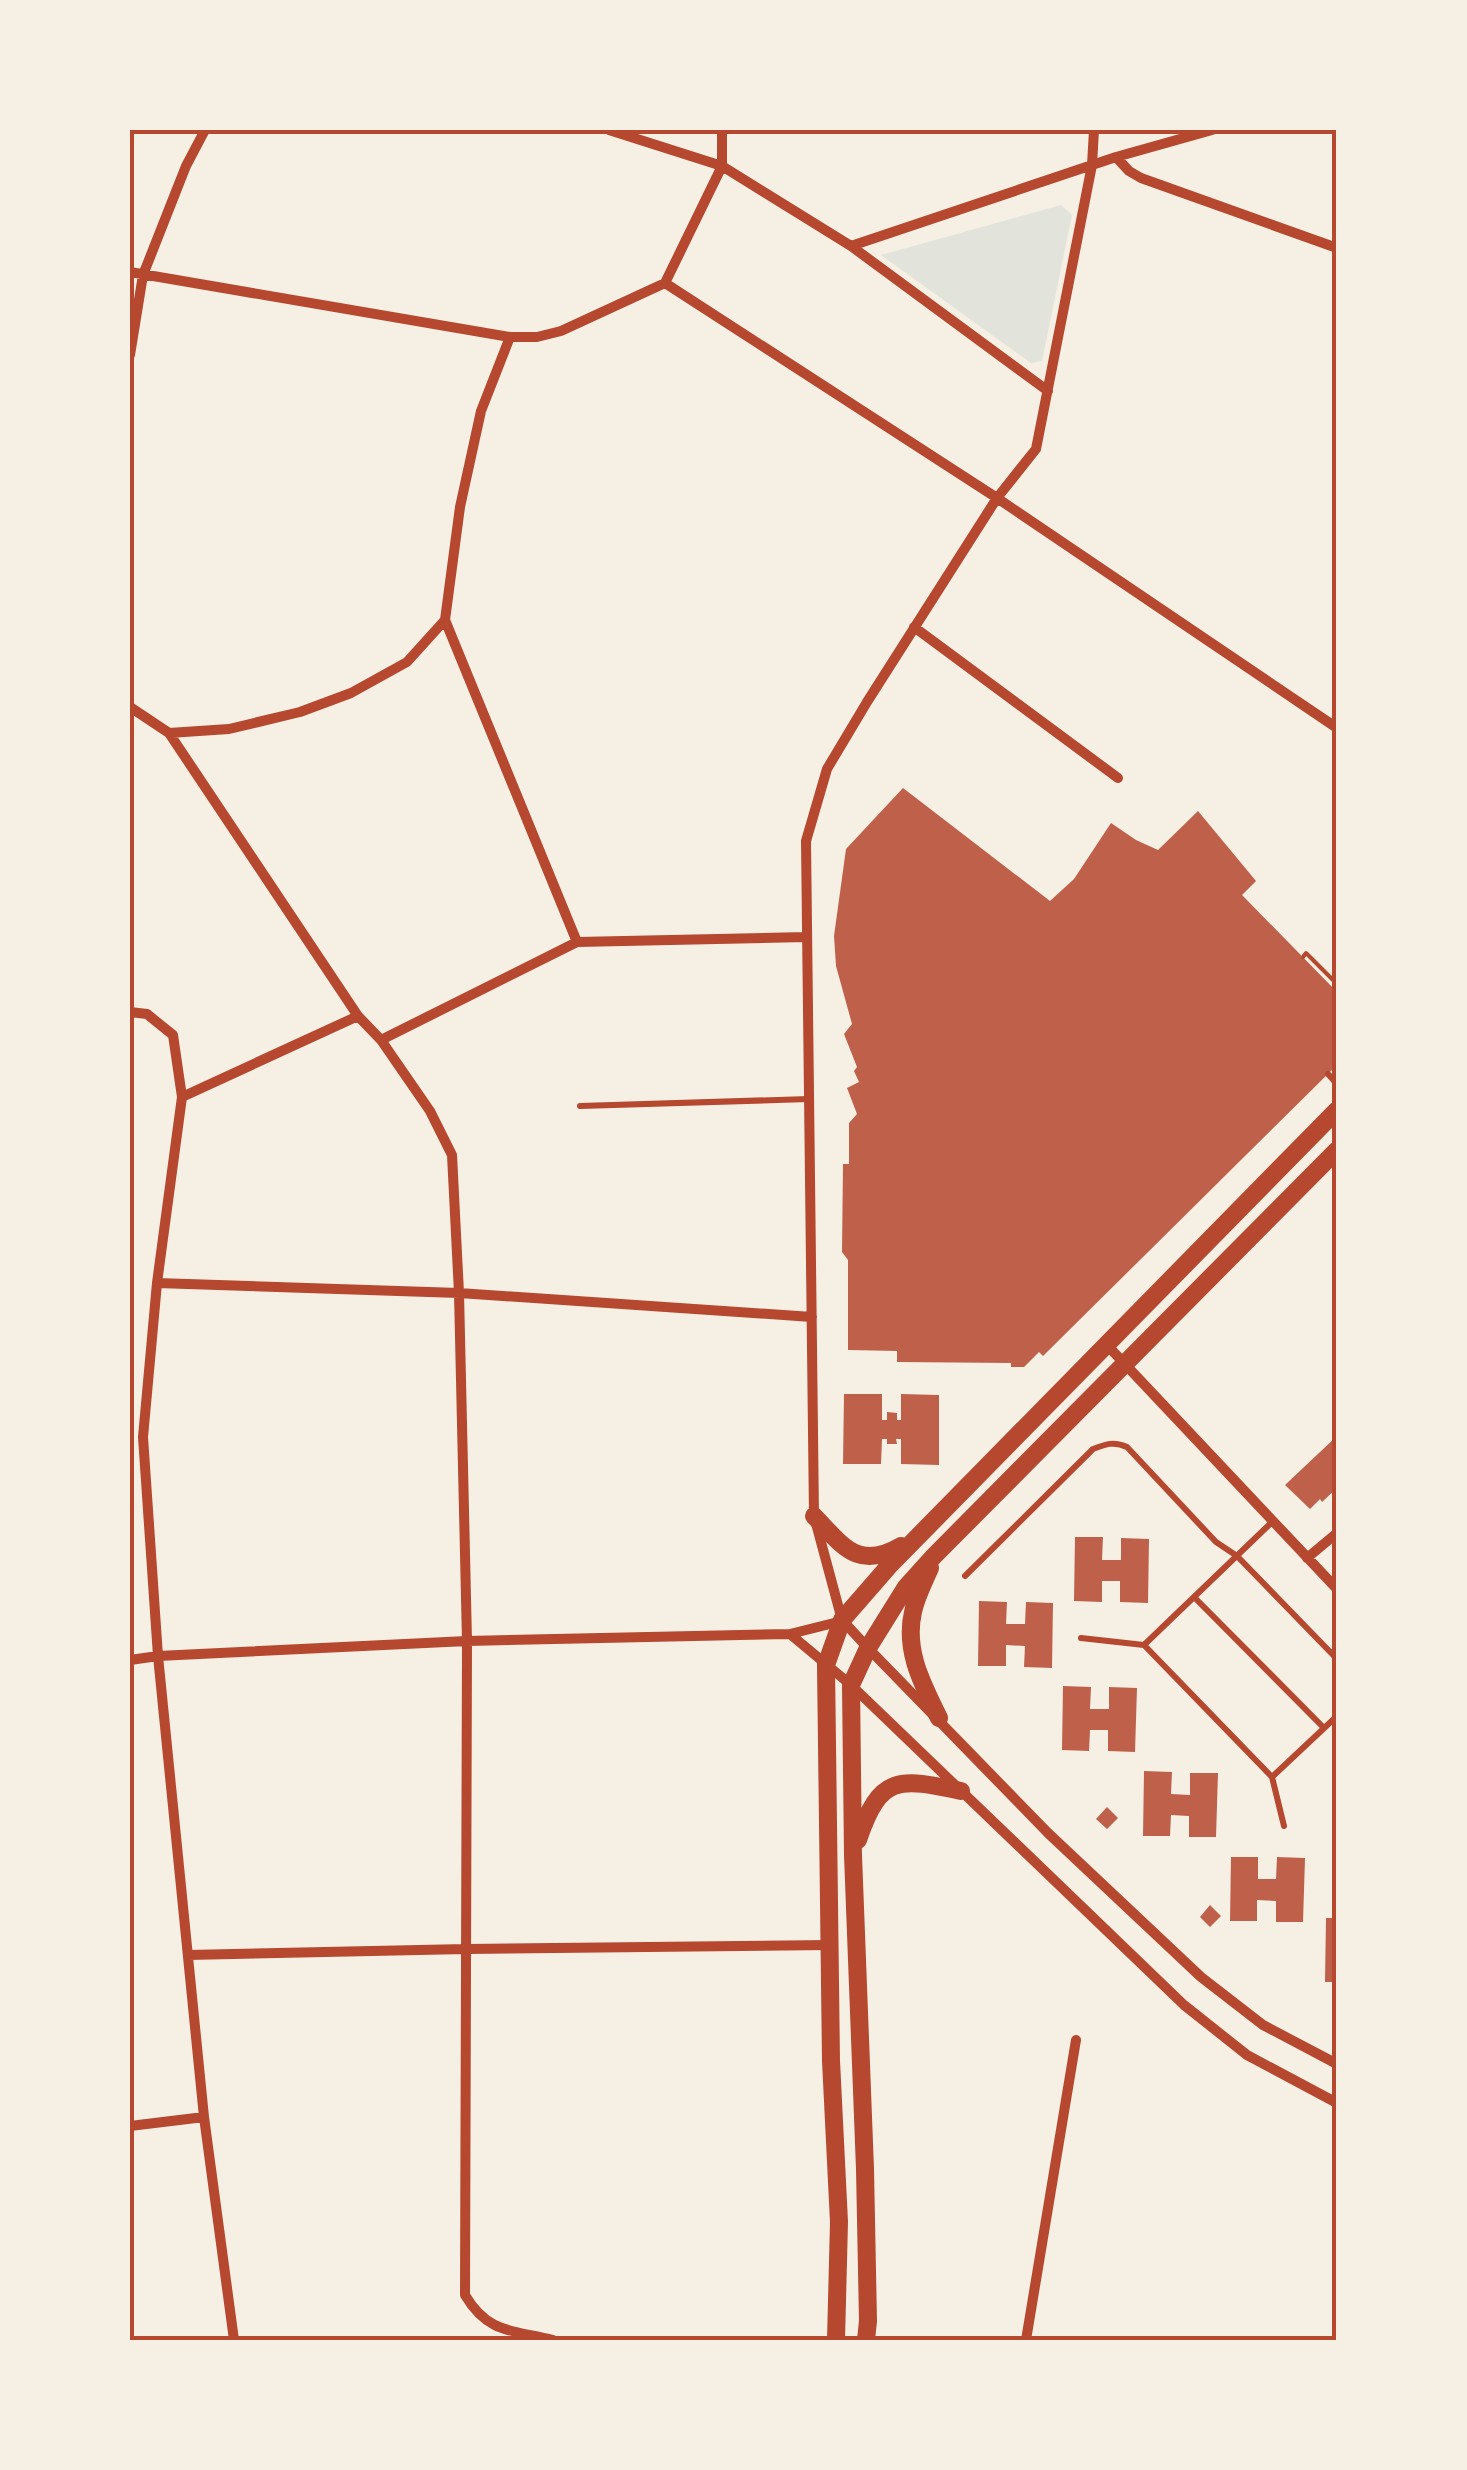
<svg xmlns="http://www.w3.org/2000/svg" width="1467" height="2470" viewBox="0 0 1467 2470" font-family="'Public Sans',sans-serif">
	<style>
		.green { fill: #e2e4dc }
		.building { fill: #bf614a }
		.lines { fill: none; stroke-linecap: round; stroke-linejoin: round }
		.path { stroke: #b5482f; stroke-width: 4 }
		.service { stroke: #b5482f; stroke-width: 6 }
		.minor { stroke: #b5482f; stroke-width: 10 }
		.secondary { stroke: #b5482f; stroke-width: 18 }
		.neatline { fill: none; stroke: #b5482f; stroke-width: 4 }
	</style>
	<rect width="100%" height="100%" fill="#f6efe4"/>
	<!-- green -->
	<path class="green" d="M1061,205L1072,215L1042,361L1031,363L881,255Z"/>
	<!-- building -->
	<path class="building" d="M903,788L1050,901L1074,879L1111,823L1136,840L1158,850L1198,811L1256,881L1242,895L1337,992V1065L1043,1356L1039,1352L1024,1367H1011V1363L897,1362V1351L848,1350V1260L842,1252L843,1164H849V1123L857,1114L847,1088L859,1082L854,1071L857,1067L844,1034L852,1024L836,966L834,936L846,849Z
		M844,1394H882V1420H887V1412L897,1413V1420H901V1394L939,1395V1465L901,1464V1439H896L897,1444H887V1439H882L881,1464H843Z
		M1337,1436V1488L1322,1502L1320,1499L1310,1509L1285,1485Z
		M1075,1537H1103L1102,1560H1121V1538L1149,1539L1148,1603L1120,1602V1581H1102V1602L1074,1601Z
		M979,1601L1007,1602L1006,1624H1025L1026,1602L1053,1603L1052,1668L1024,1667L1025,1646L1006,1645V1666H978Z
		M1063,1686L1091,1687L1090,1709H1109V1687L1137,1688L1135,1752L1108,1751V1730H1090L1089,1751L1062,1750Z
		M1144,1771L1172,1772L1171,1794L1190,1795V1773H1218L1216,1837H1189V1816L1171,1815L1170,1836H1143Z
		M1107,1807L1118,1818L1107,1829L1096,1819Z
		M1231,1857H1258V1879H1276L1277,1857L1305,1858L1303,1922H1276V1901L1257,1900V1921H1230Z
		M1210,1905L1221,1916L1210,1927L1200,1917Z
		M1326,1918H1337V1982H1325Z"/>
	<g class="lines">
		<!-- path -->
		<path class="path" d="M1303,957L1306,953L1337,984"/>
		<!-- service -->
		<path class="service" d="M1328,1074L1337,1084
			M580,1106L809,1099
			M965,1576L1093,1449C1106,1444 1114,1441 1127,1447L1216,1542L1237,1556L1337,1659
			M1194,1597L1324,1728
			M1081,1638L1144,1645L1272,1777L1284,1826
			M1144,1645L1272,1522
			M1272,1777L1337,1716"/>
		<!-- minor -->
		<path class="minor" d="M609,130L722,166L851,246L1048,391
			M1094,130L1092,165L1036,449L997,498L867,702L827,769L806,841L814,1516L842,1620L868,1648L1048,1833L1201,1977L1263,2025L1337,2064
			M1116,157L1129,171L1141,178L1337,248
			M851,246L1116,157L1212,130
			M130,272L510,337
			M665,283L997,498L1337,728
			M130,355L143,275L186,166L205,130
			M914,627L1118,778
			M130,707L169,733L358,1016L381,1040L430,1111L452,1155L459,1293L467,1641L465,2295C488,2334 513,2330 553,2340
			M169,733L229,729L300,712L351,693L407,662L445,620
			M577,942L445,620L460,507L481,411L510,337H537L561,331L665,283L722,166V130
			M130,1012L147,1014L173,1035L182,1097L157,1283L143,1437L158,1656L204,2117L234,2340
			M381,1040L577,942L806,937
			M182,1097L358,1016
			M157,1283L459,1293L812,1317
			M1106,1344L1337,1589
			M1307,1558L1337,1533
			M790,1634L851,1685L1184,2005L1247,2055L1337,2103
			M130,1660L158,1656L467,1641L790,1634L842,1621
			M188,1955L466,1949L829,1945
			M130,2126L204,2117
			M1026,2340L1076,2040"/>
		<!-- secondary -->
		<path class="secondary" d="M814,1516C843,1546 858,1571 901,1546
			M930,1568C924,1582 916,1597 913,1612C904,1651 923,1685 939,1718
			M858,1840C880,1774 899,1778 961,1791
			M836,2340L839,2222L831,2061L826,1665L842,1620L889,1566L1337,1110
			M866,2340L868,2321L865,2169L853,1855L851,1685L868,1648L906,1587L934,1556L1337,1150"/>
	</g>
	<!-- border -->
	<rect width="1467" height="2470" fill="none" stroke="#f6efe4" stroke-width="265"/>
	<rect x="132" y="132" width="1202" height="2206" class="neatline"/>
</svg>
